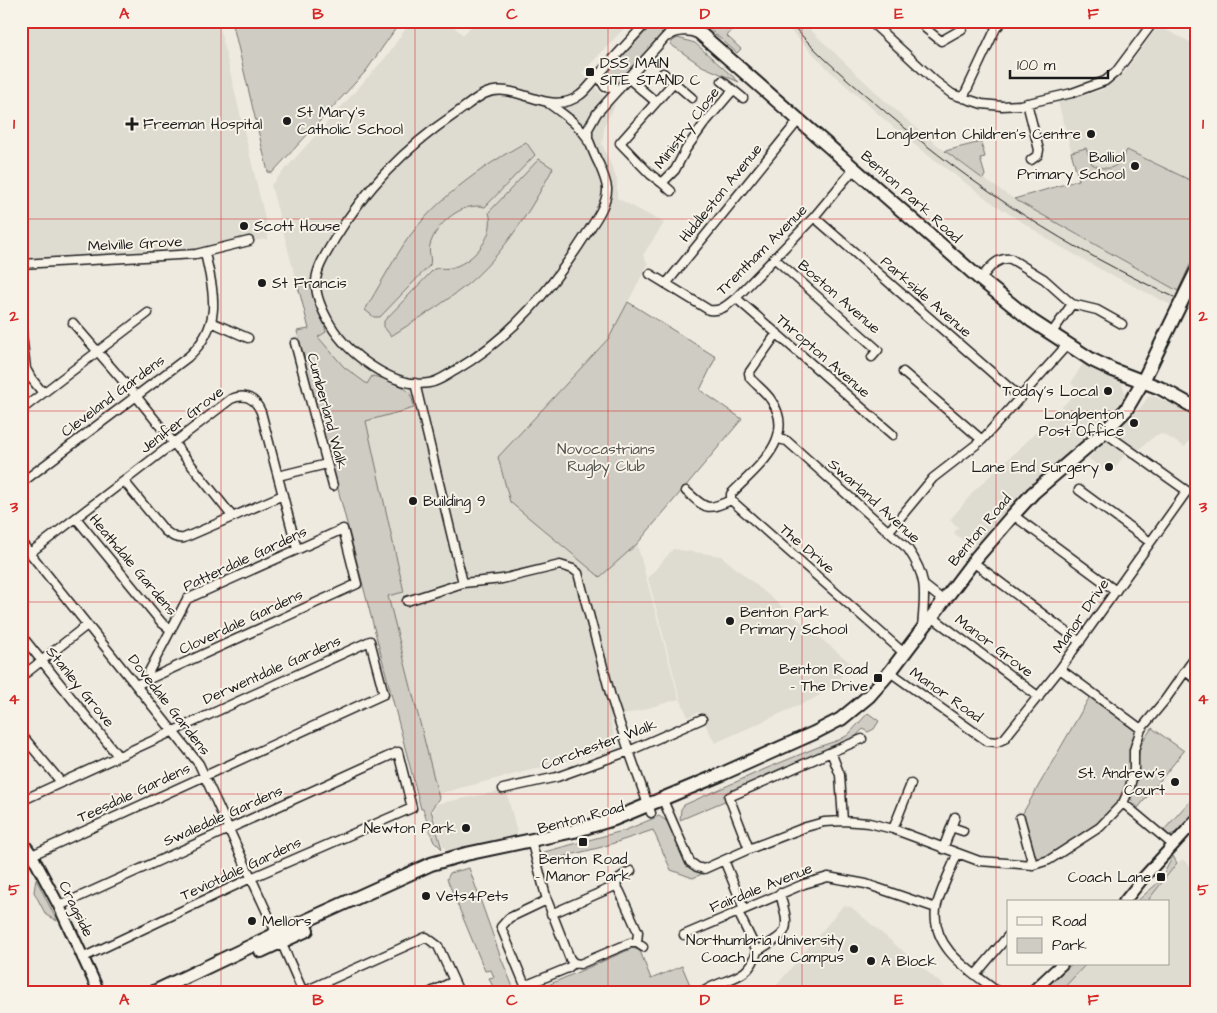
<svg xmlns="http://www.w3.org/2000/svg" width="1217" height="1013" viewBox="0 0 1217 1013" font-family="'Architects Daughter',sans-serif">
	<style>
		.built { fill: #dedbd1 }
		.green { fill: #cfccc3; stroke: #767470 }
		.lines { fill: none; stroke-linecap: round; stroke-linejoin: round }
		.minor-casing { stroke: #1c1c1c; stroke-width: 11 }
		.tertiary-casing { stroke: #1c1c1c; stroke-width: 14 }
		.primary-casing { stroke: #1c1c1c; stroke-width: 16 }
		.minor { stroke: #f7f3e8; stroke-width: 8 }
		.tertiary { stroke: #f7f3e8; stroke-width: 10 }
		.primary { stroke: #f7f3e8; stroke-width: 12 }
		.tram { stroke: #1c1c1c; stroke-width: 1 }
		.grid { fill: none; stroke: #d62828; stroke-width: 1; stroke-opacity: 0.55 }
		.poi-dot { fill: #1c1c1c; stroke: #f7f3e8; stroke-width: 2 }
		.labels { text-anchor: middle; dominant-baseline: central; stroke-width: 4; stroke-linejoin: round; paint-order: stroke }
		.poi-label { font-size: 15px; fill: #1c1c1c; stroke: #f7f3e8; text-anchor: start }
		.street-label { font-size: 15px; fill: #1c1c1c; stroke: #f7f3e8 }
		.park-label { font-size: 15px; fill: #52514e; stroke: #f7f3e8 }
		.neatline { fill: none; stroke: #d62828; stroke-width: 2 }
		.grid-label { font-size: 16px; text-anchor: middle; font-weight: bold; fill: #d62828 }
	</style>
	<rect width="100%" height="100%" fill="#eeeae0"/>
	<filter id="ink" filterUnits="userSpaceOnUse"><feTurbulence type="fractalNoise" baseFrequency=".02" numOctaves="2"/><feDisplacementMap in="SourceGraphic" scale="10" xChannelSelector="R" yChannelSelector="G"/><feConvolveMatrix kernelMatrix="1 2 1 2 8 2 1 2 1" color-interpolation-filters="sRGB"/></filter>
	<g filter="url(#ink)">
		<!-- built -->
		<path class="built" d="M21,21H218L267,227L268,239L252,241L251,236L205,247L21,258Z
			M411,21H448L463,35L476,21H631L582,73L608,101L615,106L605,123L602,144L617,180V198L664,223L643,255L648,264L609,338L498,458L510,502L600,576L637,544L679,699L610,719L617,748L437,794L327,351L309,329L271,185L386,57Z
			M781,21H801L883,99L920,131L964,166L1014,199L1079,179L1058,102L1102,90L1124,73L1158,26L1196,45V252L1171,305L1102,270L1056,244L994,204L921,150L893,127L834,75Z
			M1084,362L1117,377L1121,381L1125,392L1123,401L1084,442L1044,473L1003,514L974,549L954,533L958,527L950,520L975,490L1020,448L1078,391L1071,383Z
			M1153,396L1196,415V429L1185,447L1163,434L1156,435L1137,451L1126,453L1110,475L1088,458L1141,407L1148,397Z
			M673,549L721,556L853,665L826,691L813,699L715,743L699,712L688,717L680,698L648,578Z
			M506,790L518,836L453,850H447L443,846L433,813L436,804Z
			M1182,859L1196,871V992H1045L1077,964H1168V902H1142L1155,890Z
			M843,906L851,907L951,992H771Z"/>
		<!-- green -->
		<path class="green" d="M232,21H401L366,71L272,173L268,172Z
			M656,21H666L669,24L652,48L618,84L609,85L604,79L605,74Z
			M700,21H740L727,36L741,49L737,53Z
			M678,38L695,43L739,82L702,66L670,44L674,40Z
			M526,142L535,155L485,207C462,201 436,224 430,245C428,252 432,258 430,265L380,317H374L365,310C378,288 390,266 404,244C434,200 480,168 526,142Z
			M981,142L985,157L980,158L985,175L983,179L945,151Z
			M1086,148L1092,164C1110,173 1119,167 1127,150L1196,183V252L1178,291L1014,199L1079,180L1071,152Z
			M539,159L553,168C528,215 499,262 455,294C435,309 413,322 391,336L384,327V321L434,269C441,267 446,270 454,267C475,260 496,235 489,212Z
			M304,284L311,285L318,311L324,323L326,332L318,337L344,367L367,384L372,376C384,378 406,384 411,396C413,400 413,404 414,408L366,421L404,592L388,596L439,798L431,810L442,849L433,840L423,809H421L297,331L309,329L298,286Z
			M628,302L716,357L700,390L742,419L637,544L600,577L510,502L498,457L609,338Z
			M1092,693L1141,729L1134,769L1123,803L1078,842L1033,865L1020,818Z
			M868,713L879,721L874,729L868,732L863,729L854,738L731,791L727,800L680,820L681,809L684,805L765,769L818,747L839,740L848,735Z
			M1152,728L1184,751L1138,808L1131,799L1136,777L1140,745Z
			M1196,794V813C1188,821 1180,833 1169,835L1164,830Z
			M659,816C662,818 666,820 668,823C681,840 680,867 704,873L693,878L671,870L653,830L602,847L542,862L541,855L544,852L626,830Z
			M1173,856L1177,863L1149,899L1150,902H1136L1160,881Z
			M469,868L501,958L515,992H495L489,978L494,977L491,970L485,971L447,879L450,873Z
			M36,879L57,921L46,915L34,892Z
			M633,948L640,951L651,979L682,966L693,992H532Z
			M1072,964H1086L1060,992H1040Z"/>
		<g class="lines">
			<!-- minor casing -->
			<g class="minor-casing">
				<path id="minor" d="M870,21L935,81L952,94L982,104L1002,106L1020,105L1072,93L1105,81L1116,72L1154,21
					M925,21V28L941,41L962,29
					M669,36C677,30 689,30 698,34
					M663,73L692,98
					M600,74L601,80L605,87L619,89
					M628,78L656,102
					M722,81L743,98
					M674,82L620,143L650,174L662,183L675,170L686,149L704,124L733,90
					M963,98L996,28L1003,21
					M548,103C562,113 581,126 589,141C592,148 595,157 599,164C602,171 606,180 607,188C608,203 595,221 587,233C552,288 512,337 456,370C447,375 438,382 429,383C393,389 347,353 330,324C323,312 315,295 316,281C317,266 327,253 334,240C365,189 406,147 455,114C464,108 474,99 484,94C516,79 549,119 580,95C587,90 594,80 600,73C616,56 632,38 648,21
					M1027,103L1039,150L1038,155L1031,160
					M588,141V129L597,113L680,21
					M662,183L671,191
					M814,217L1021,398
					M774,258L878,350L872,357
					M21,264L196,254L249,241
					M650,274L709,310C721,312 727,305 736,298L814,217L854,169
					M980,279C989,269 996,257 1011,259L1044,279L1072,304L1097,310L1122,324
					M666,284L798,121
					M736,298L893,435
					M211,322L248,338
					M73,323L136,396L232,516
					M21,325L26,369L31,378L43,393
					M1051,334L1072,304
					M295,343L333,486
					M903,372L982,440
					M415,383L463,583
					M21,410L148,313
					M1104,432L1187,491
					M778,439L787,441L908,549C928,578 925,593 922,627
					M278,476L327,464
					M124,481L165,531C172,536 176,539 184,538L283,495
					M21,483L188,357C223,325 214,294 205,253
					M1079,490L1150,542
					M686,491C706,508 705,512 731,500L905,654
					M731,500V494C755,469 798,438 771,400C765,391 757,386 750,378L749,373L777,333
					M1013,515L1116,591
					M76,518L162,623L170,629
					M889,531L933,478L982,440L1067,345
					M21,542L199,764L276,932
					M30,553L231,399C245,393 255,398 261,412L297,549
					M973,562L1080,642
					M925,586L944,601
					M407,601L463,583L502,579L560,565L573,569L578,573L611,697L629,751L651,813
					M932,617L1039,697
					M21,635L118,756
					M1060,669L1141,729
					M1185,671L1196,679
					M890,672L987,741L997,742L1004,739L1060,669L1187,491
					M21,677L87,625
					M136,685L357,584L343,529L187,599L144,681
					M21,734L61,782
					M831,752L862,739
					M503,789L557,777L629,751L702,719
					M663,800L690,862L697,867L704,869L749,849L806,827L824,822L843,821L869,823L893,829L979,861L1033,865L1049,860L1100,827L1123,803L1130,787L1134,769V750L1141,729L1165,700L1196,656
					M21,801L370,641L384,694L32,855
					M1123,803L1173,845
					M1020,818L1033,865
					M951,827L963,831
					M893,829L911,784
					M531,840L547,900L570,959L574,963
					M749,849L729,797L831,752L840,775L843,821
					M943,849L955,817
					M957,854C952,868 938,895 936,909C931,949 971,971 998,992
					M724,860L744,909
					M616,885L620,892L638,932L637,943
					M547,900L509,918L501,927L524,983L529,984L568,968L574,963L580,964L630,943H637L643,947
					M59,906L398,752L412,808L251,878L82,958
					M738,912L757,951C791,931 790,932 780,893
					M551,914L613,887L622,876L631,871
					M684,935L804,884L828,877L866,884L936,908
					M282,944L303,992
					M976,974L1008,936
					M303,992L426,937L438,946L459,992
					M431,992L454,981
					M703,992C723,977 750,982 757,951"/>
			</g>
			<!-- tertiary casing -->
			<g class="tertiary-casing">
				<path id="tertiary" d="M21,840L32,855L59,906L99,992
					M1124,902L1144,877L1196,820
					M1032,992L1062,964"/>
			</g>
			<!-- primary casing -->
			<g class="primary-casing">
				<path id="primary" d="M686,21L980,279L1032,321L1092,360L1113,370L1160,388L1196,408
					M261,951L276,944H282L285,940L307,930
					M154,992L272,936L276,932H281L431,864L466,854L574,831L614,819L722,774L814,733L841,719L869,696L890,672L976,558L1013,515L1033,493L1104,432L1126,410L1143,381L1196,272"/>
			</g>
			<!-- minor -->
			<use href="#minor" class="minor"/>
			<!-- tertiary -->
			<use href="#tertiary" class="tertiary"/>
			<!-- primary -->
			<use href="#primary" class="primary"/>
			<!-- tram -->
			<path class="tram" d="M789,21C818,56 854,85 888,114C978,190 1067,248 1174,297"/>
		</g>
	</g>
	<!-- grid -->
	<path class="grid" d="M221,21V992M415,21V992M608,21V992M802,21V992M996,21V992M21,219H1196M21,411H1196M21,602H1196M21,794H1196"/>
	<!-- markers -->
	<g class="poi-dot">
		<rect x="585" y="67" width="10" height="10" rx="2.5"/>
		<circle cx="287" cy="121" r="5"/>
		<path d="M129.5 116.5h5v5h5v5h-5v5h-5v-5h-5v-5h5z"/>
		<circle cx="1091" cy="134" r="5"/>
		<circle cx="1135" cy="166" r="5"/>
		<circle cx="244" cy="226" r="5"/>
		<circle cx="262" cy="283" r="5"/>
		<circle cx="1108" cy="391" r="5"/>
		<circle cx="1134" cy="423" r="5"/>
		<circle cx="1109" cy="467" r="5"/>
		<circle cx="413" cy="501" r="5"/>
		<circle cx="730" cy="621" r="5"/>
		<rect x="873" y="673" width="10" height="10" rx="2.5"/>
		<circle cx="1175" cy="782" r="5"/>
		<circle cx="466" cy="828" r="5"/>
		<rect x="578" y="837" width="10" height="10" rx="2.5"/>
		<rect x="1156" y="872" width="10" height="10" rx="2.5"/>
		<circle cx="426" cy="896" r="5"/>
		<circle cx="252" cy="921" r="5"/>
		<circle cx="854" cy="949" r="5"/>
		<circle cx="871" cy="961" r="5"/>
	</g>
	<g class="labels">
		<!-- poi labels -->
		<g class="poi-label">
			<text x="600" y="63">DSS MAIN<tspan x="600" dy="17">SITE STAND C</tspan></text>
			<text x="297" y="112">St Mary's<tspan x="297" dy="17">Catholic School</tspan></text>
			<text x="143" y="124">Freeman Hospital</text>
			<text x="1081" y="134" text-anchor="end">Longbenton Children's Centre</text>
			<text x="1125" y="157" text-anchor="end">Balliol<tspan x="1125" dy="17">Primary School</tspan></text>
			<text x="254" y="226">Scott House</text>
			<text x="272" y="283">St Francis</text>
			<text x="1098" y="391" text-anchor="end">Today's Local</text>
			<text x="1124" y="414" text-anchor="end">Longbenton<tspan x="1124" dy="17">Post Office</tspan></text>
			<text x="1099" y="467" text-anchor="end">Lane End Surgery</text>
			<text x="423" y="501">Building 9</text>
			<text x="740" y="612">Benton Park<tspan x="740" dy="17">Primary School</tspan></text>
			<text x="868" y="669" text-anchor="end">Benton Road<tspan x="868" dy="17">- The Drive</tspan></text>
			<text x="1165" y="773" text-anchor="end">St. Andrew’s<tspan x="1165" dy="17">Court</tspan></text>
			<text x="456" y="828" text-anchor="end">Newton Park</text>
			<text x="583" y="859" text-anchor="middle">Benton Road<tspan x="583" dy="17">- Manor Park</tspan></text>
			<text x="1151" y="877" text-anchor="end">Coach Lane</text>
			<text x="436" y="896">Vets4Pets</text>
			<text x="262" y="921">Mellors</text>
			<text x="844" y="940" text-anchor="end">Northumbria University<tspan x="844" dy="17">Coach Lane Campus</tspan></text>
			<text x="881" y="961">A Block</text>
		</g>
		<!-- street labels -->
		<g class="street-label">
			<text transform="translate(687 128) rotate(-53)">Ministry Close</text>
			<text transform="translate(721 193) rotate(-51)">Hiddleston Avenue</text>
			<text transform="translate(911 197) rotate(42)">Benton Park Road</text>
			<text transform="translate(135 244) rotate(-3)">Melville Grove</text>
			<text transform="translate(762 250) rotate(-45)">Trentham Avenue</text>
			<text transform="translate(839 297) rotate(41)">Boston Avenue</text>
			<text transform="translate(926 297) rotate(41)">Parkside Avenue</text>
			<text transform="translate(823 356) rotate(41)">Thropton Avenue</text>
			<text transform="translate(113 396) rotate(-37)">Cleveland Gardens</text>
			<text transform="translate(327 411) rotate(75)">Cumberland Walk</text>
			<text transform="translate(182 420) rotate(-37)">Jenifer Grove</text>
			<text transform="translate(874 501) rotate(42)">Swarland Avenue</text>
			<text transform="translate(980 530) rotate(-50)">Benton Road</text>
			<text transform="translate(807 549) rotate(41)">The Drive</text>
			<text transform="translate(245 559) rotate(-25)">Patterdale Gardens</text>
			<text transform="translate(133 565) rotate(50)">Heathdale Gardens</text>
			<text transform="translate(1081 616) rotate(-55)">Manor Drive</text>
			<text transform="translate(241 622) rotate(-25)">Cloverdale Gardens</text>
			<text transform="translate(994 646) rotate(37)">Manor Grove</text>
			<text transform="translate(272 670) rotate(-24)">Derwentdale Gardens</text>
			<text transform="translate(80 687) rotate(51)">Stanley Grove</text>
			<text transform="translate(946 695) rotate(35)">Manor Road</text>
			<text transform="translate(169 705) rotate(52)">Dovedale Gardens</text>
			<text transform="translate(599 745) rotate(-20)">Corchester Walk</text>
			<text transform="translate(134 793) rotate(-25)">Teesdale Gardens</text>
			<text transform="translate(223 816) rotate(-24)">Swaledale Gardens</text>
			<text transform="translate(581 818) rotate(-15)">Benton Road</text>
			<text transform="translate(241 869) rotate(-25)">Teviotdale Gardens</text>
			<text transform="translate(761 888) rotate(-22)">Fairdale Avenue</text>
			<text transform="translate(76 909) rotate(64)">Cragside</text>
		</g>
		<!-- park labels -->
		<g class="park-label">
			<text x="606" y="449">Novocastrians<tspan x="606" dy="17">Rugby Club</tspan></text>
		</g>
	</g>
	<!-- margin -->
	<rect width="1217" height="1013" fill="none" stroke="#f7f3e8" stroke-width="55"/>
	<!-- legend -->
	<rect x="1007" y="900" width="162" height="65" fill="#f7f3e8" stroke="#9f9d96"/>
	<rect x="1017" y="917" width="25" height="8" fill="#f7f3e8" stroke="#9f9d96"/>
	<text x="1052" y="926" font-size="15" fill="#1c1c1c">Road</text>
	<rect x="1017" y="938" width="25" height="15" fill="#cfccc3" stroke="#9f9d96"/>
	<text x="1052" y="950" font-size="15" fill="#1c1c1c">Park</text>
	<!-- scale -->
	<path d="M1010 70v8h98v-8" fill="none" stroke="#1c1c1c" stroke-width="2.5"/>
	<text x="1017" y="70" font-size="15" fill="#1c1c1c" stroke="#f7f3e8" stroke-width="4" paint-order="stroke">100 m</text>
	<rect x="28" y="28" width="1162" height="958" class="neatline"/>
	<g class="grid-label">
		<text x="124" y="19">A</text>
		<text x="318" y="19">B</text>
		<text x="512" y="19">C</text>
		<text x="705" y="19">D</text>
		<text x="899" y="19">E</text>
		<text x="1093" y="19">F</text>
		<text x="14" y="129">1</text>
		<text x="1203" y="129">1</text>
		<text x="14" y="321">2</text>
		<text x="1203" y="321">2</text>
		<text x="14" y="512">3</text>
		<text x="1203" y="512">3</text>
		<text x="14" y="704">4</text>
		<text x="1203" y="704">4</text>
		<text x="14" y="895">5</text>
		<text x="1203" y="895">5</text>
		<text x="124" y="1005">A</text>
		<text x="318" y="1005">B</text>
		<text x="512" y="1005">C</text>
		<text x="705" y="1005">D</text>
		<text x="899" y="1005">E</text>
		<text x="1093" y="1005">F</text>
	</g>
</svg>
